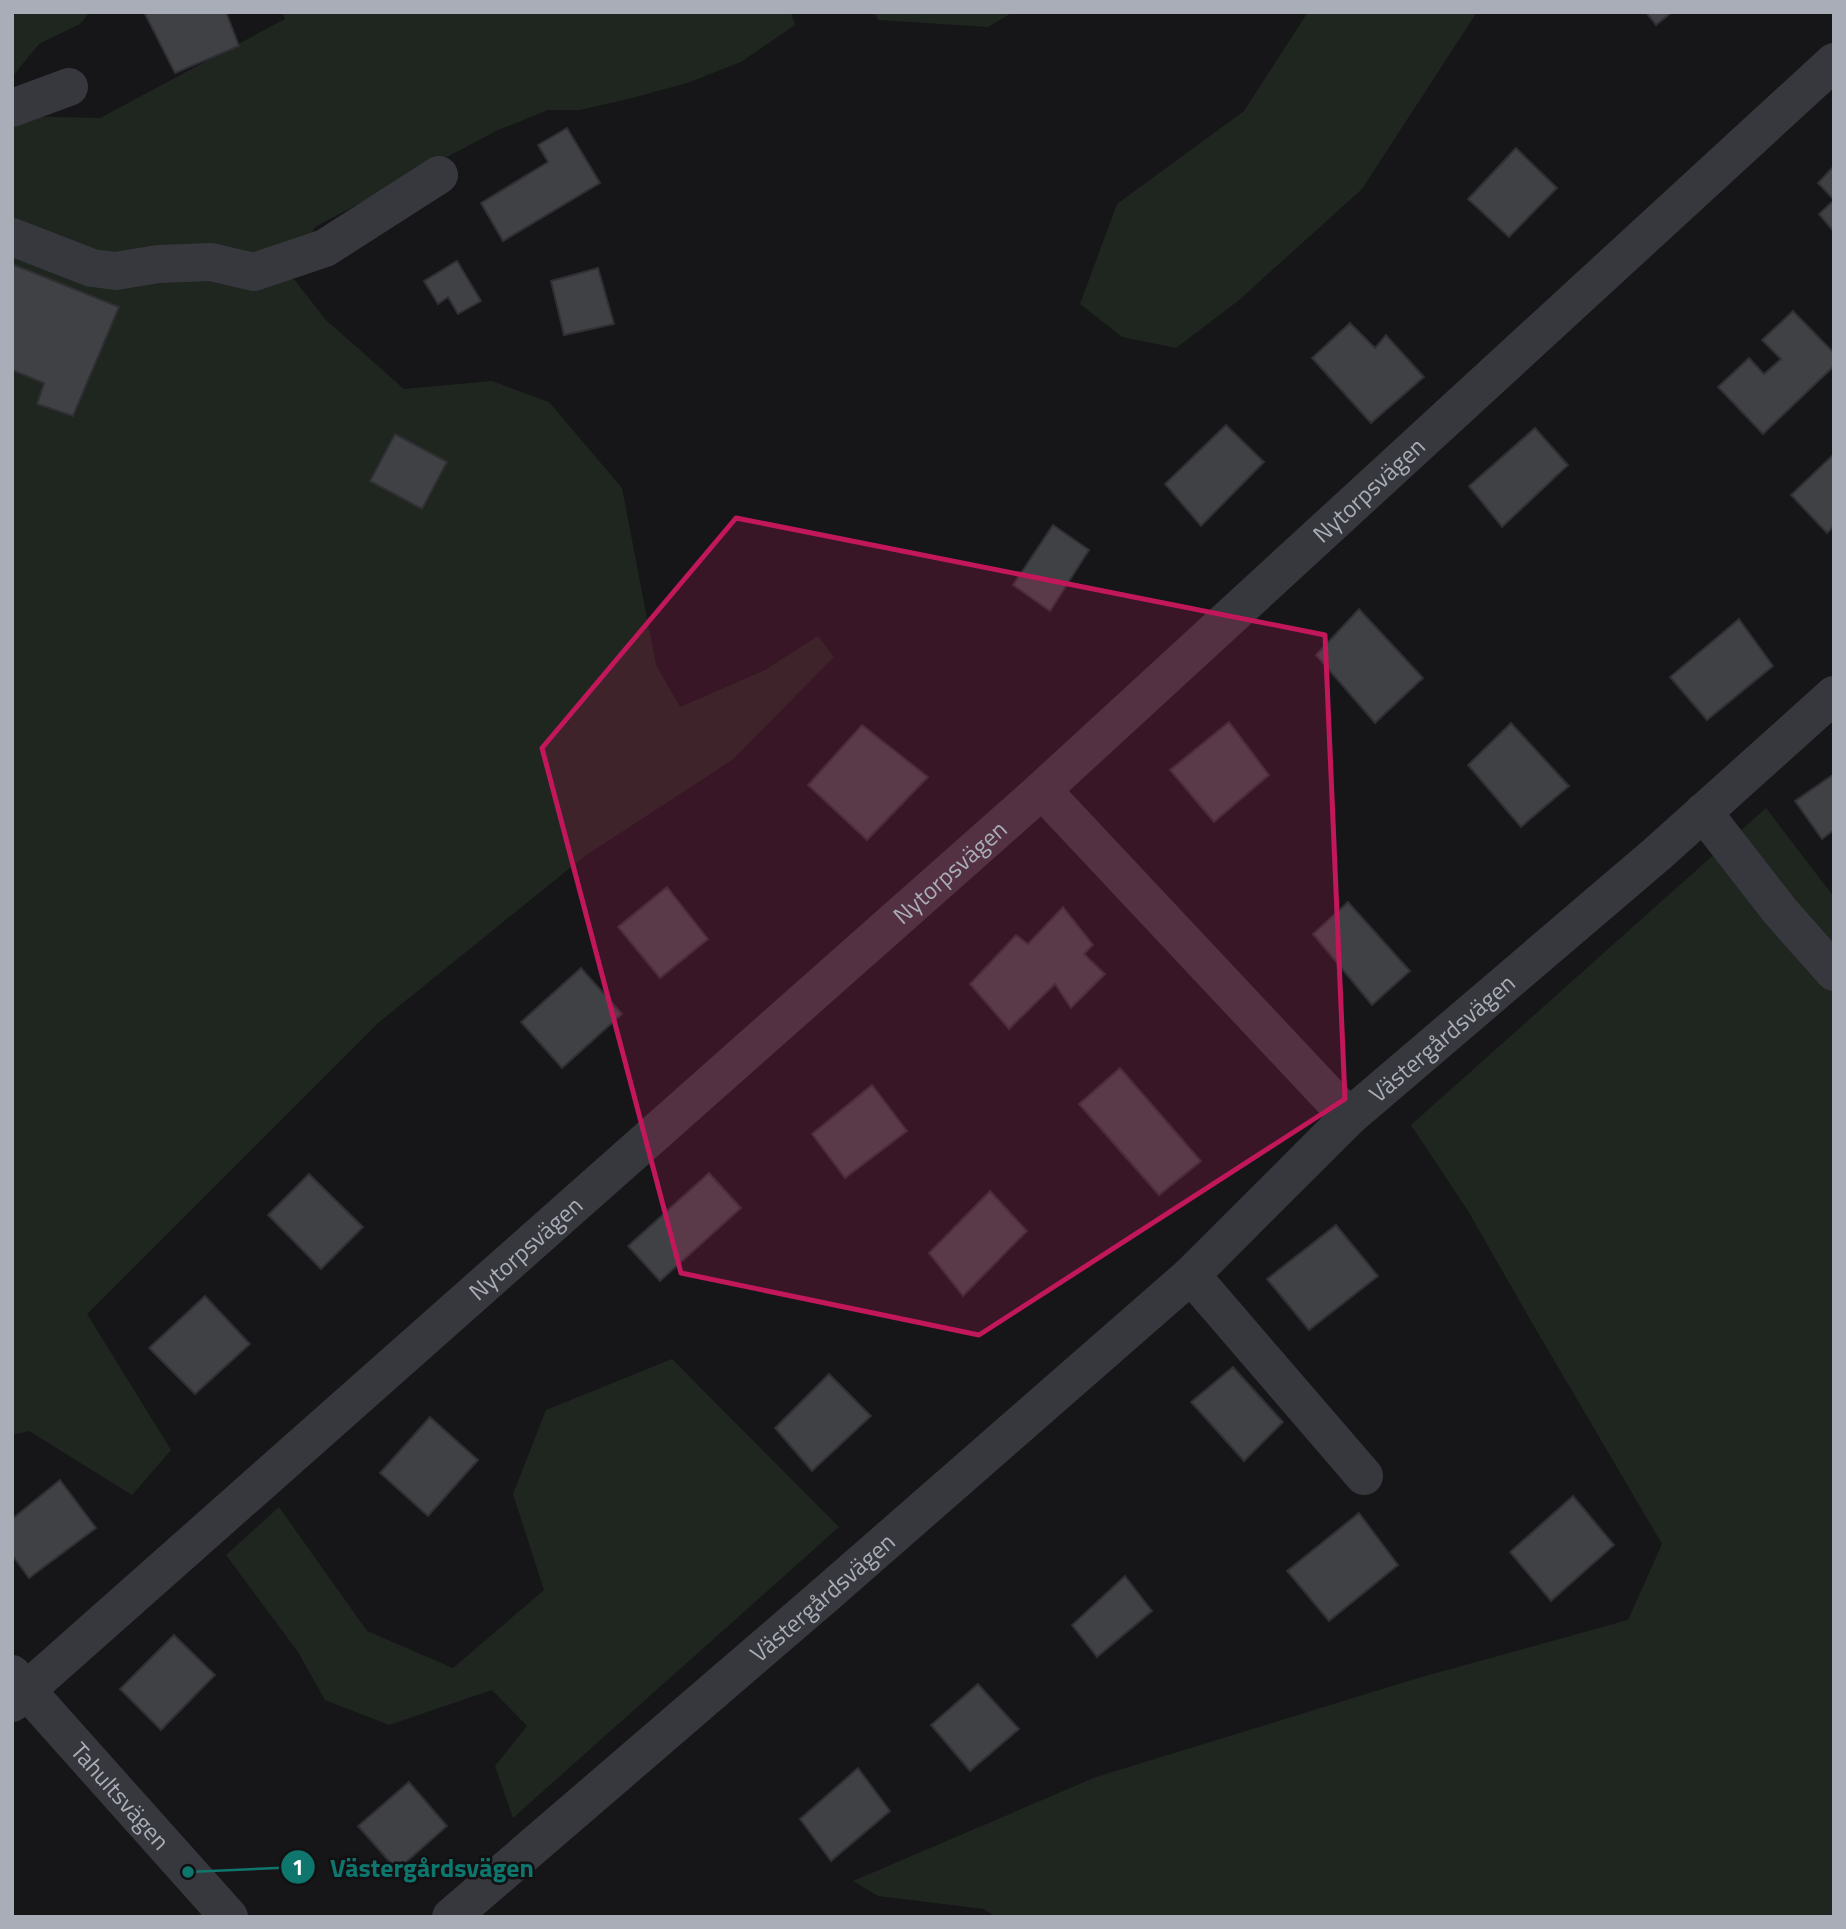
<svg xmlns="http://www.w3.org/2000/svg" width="1846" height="1929" viewBox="0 0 1846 1929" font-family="'Titillium Web',sans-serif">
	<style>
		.green { fill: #1e261f }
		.building { fill: #404145; stroke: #303034; stroke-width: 2 }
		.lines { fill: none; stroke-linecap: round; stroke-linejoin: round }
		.minor { stroke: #37383d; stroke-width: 38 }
		.marked { fill: #c2185b; fill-opacity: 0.2; stroke: #c2185b; stroke-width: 5; stroke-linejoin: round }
		.labels { text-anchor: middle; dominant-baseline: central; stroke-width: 5; stroke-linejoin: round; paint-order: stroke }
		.street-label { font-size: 24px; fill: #a8adb8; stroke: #111113 }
		.leader { fill: none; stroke: #0f766e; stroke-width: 2.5 }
		.callout-dot { fill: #0f766e; stroke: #111113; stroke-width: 2.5 }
		.mark-label { font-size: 21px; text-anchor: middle; font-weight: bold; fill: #fff }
		.callout-label { font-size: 26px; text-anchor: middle; font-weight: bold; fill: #0f766e; stroke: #111113; stroke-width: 5; stroke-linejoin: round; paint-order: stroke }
	</style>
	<rect width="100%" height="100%" fill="#161618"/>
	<!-- green -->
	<path class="green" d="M12,12H90L80,24L39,44L12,77Z
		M282,12H791L795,25L741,62L687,83L636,97L580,110H548L496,131L315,227L289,273L326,320L404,389L492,381L549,402L622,488L656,665L680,707L765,670L818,636L834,657L732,760L585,856L378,1023L87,1314L171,1450L132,1495L29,1431L12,1435V116L100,118L285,19Z
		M874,12H1013L988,27L878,20Z
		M1308,12H1477L1362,189L1238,301L1176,348L1122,337L1080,304L1117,204L1244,111Z
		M1766,808L1834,897V1917H996L984,1909L878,1896L853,1881L1096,1777L1418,1678L1628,1620L1662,1544L1531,1321L1468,1211L1411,1125Z
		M672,1359L839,1527L513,1818L495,1766L527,1726L492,1690L389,1725L325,1700L298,1652L226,1555L279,1507L367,1631L453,1668L544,1590L513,1494L546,1410Z"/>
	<!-- building -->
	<path class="building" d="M144,12H226L239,46L175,73Z
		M1646,12H1672L1656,25Z
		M567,128L600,183L503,241L481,203L548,162L538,145Z
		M1516,148L1557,188L1509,237L1468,199Z
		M1834,166V200L1818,183Z
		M1834,200V232L1819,214Z
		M457,261L481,301L458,314L448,297L438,304L424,281Z
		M12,264L119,307L73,416L37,404L44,383L12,370Z
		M598,268L614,324L564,335L551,281Z
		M1793,311L1834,353V366L1763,434L1718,387L1749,358L1764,374L1781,359L1762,340Z
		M1350,323L1375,348L1386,335L1424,377L1371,423L1312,358Z
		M1226,425L1264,462L1201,526L1165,484Z
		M1535,428L1568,465L1502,527L1469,486Z
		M395,434L447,462L422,509L370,481Z
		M1834,454V526L1827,533L1791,495Z
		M1053,525L1089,550L1050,611L1013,585Z
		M1359,609L1423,678L1375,723L1316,655Z
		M1739,619L1773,666L1707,720L1670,677Z
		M1229,722L1269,775L1214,822L1170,770Z
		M1511,723L1569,786L1521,827L1468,765Z
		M862,725L928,777L867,840L808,785Z
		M1834,774V830L1822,839L1795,801Z
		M667,887L708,939L660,978L618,927Z
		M1348,902L1410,971L1372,1005L1313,934Z
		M1063,907L1093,945L1084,954L1105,974L1071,1008L1055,984L1009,1029L970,984L1016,935L1028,944Z
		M581,968L622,1014L562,1068L521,1022Z
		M1120,1068L1201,1161L1159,1195L1079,1104Z
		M872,1085L907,1131L845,1178L812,1134Z
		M709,1173L741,1208L660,1281L628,1246Z
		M309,1174L363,1227L321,1269L268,1215Z
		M990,1191L1027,1231L963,1296L929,1253Z
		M1336,1225L1378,1276L1309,1330L1267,1279Z
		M205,1296L250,1344L195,1394L149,1348Z
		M1233,1367L1283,1422L1244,1461L1191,1402Z
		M829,1374L871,1416L812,1471L775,1428Z
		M430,1417L478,1460L428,1516L380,1473Z
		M60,1480L96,1528L29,1578L12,1555V1519Z
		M1573,1496L1614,1545L1551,1601L1510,1552Z
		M1359,1513L1398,1565L1329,1621L1287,1571Z
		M1125,1576L1152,1611L1097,1657L1072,1625Z
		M174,1635L215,1675L161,1730L120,1689Z
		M978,1684L1019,1729L970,1771L931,1725Z
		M858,1768L890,1811L831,1861L800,1819Z
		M409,1782L447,1826L397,1870L358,1826Z"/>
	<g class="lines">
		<!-- minor -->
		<g class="minor">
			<path d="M12,108L69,87"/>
			<path d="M12,237L92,268L116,271L158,264L211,262L254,272L325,248L439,175"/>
			<path d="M1042,790L1349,1117"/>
			<path d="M1703,812L1780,911L1834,972"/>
			<path d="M1191,1275L1364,1476"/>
			<path id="s1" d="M12,1674L229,1917"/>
			<path id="s2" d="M12,1703L1042,790L1834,62"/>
			<path id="s3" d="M451,1917L825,1595L1191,1275L1349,1117L1657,854L1834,695"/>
		</g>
	</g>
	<!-- marked area -->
	<path class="marked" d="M736,518L1325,635L1345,1099L979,1335L681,1273L542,748Z"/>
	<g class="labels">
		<!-- street labels -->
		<g class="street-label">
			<text stroke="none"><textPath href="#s2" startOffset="1820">Nytorpsvägen</textPath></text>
			<text stroke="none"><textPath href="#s2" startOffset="1253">Nytorpsvägen</textPath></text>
			<text stroke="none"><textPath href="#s3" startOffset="1325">Västergårdsvägen</textPath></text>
			<text stroke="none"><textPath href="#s2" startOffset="686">Nytorpsvägen</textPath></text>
			<text stroke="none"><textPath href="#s3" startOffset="490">Västergårdsvägen</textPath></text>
			<text stroke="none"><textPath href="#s1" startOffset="163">Tahultsvägen</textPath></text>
		</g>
	</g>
	<!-- callouts -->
	<path class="leader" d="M188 1872L298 1867"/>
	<g class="callout-dot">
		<circle cx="188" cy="1872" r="7"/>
		<circle cx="298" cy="1867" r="18"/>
	</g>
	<g class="mark-label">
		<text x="298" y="1875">1</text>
	</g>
	<g class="callout-label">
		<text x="432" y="1877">Västergårdsvägen</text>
	</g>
	<!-- border -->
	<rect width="1846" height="1929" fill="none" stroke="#a8adb8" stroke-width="28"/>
</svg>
